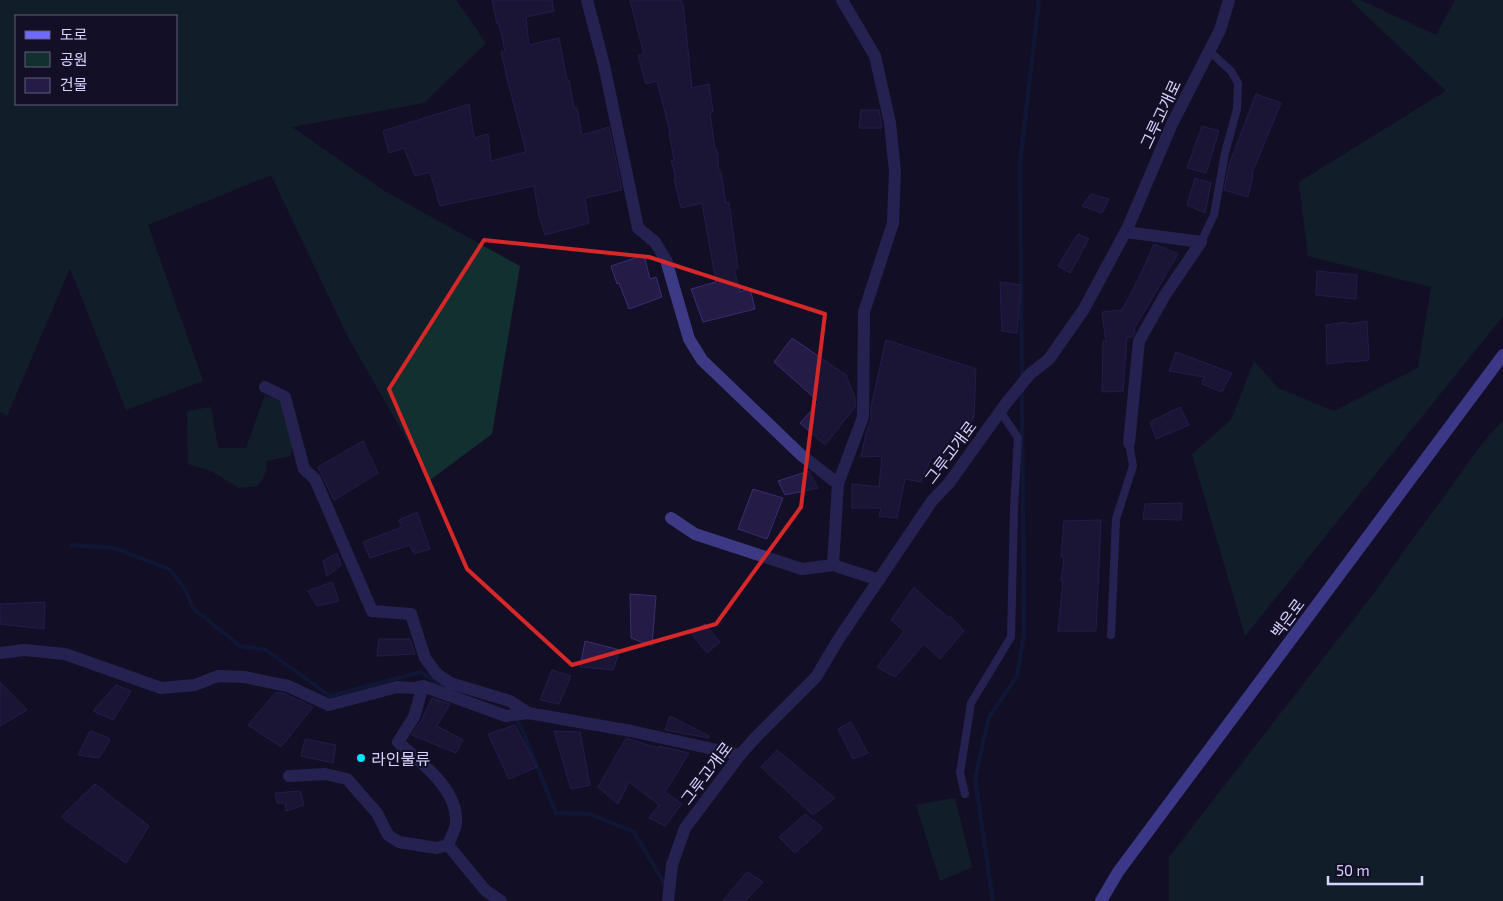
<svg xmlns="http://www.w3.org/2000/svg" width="1503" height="901" viewBox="0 0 1503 901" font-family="'Exo 2','Noto Sans KR',sans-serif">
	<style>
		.green { fill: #12302f; fill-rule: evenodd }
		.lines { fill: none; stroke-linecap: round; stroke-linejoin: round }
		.stream { stroke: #0c2248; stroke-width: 4 }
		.building { fill: #241b47; stroke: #3b2d73 }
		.service { stroke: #3d3a85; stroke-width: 8 }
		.minor { stroke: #3d3a85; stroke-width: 12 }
		.tertiary { stroke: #3d3a85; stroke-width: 12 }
		.secondary { stroke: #6f6bff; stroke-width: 12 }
		.marked { fill: none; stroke: #d62828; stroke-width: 4; stroke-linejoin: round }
		.poi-dot { fill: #00e5ff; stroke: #130f26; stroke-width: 2 }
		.labels { text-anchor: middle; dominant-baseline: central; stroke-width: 4; stroke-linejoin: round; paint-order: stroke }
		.street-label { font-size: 16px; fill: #d9d4ff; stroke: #130f26 }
		.poi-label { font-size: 16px; fill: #d9d4ff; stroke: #130f26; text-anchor: start }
	</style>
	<rect width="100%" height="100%" fill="#130f26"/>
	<!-- green -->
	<path class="green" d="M0,0H456L486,43L424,103L292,127L384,191L520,266L492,434L430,480L348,337L271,175L148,225L203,381L126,410L70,268L7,416L0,412ZM16,16H176V104H16Z
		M1350,0H1360L1436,35L1455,0H1503V316L1245,636L1192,454L1231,420L1254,361L1278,388L1334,411L1418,368L1431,287L1308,256L1299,182L1446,91Z
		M265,395L282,402L294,445L290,456L267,461L266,472L258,486L239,488L211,471L188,464L187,411L211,407L218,448H246Z
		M1503,420V901H1169V857L1368,601L1482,444Z
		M955,798L972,867L940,881L916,805Z"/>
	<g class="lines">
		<!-- stream -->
		<path class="stream" d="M1022,379L1020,163L1039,0
			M71,545L114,548L169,569L183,586L194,609L240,646L266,650L330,696L421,672L440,685L447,687
			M515,718L521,727L556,813L590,814L634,832L666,886
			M993,901L975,779L989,717L1017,676L1024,634L1022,389"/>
	</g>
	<!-- building -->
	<path class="building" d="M492,0H552L554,11L526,17L529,45L559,38L567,80H569L574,108H577L582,135L609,127L622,190L585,198L589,223L545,235L539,215L534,186L440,206L430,172L415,176L404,148L389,153L383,131L469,104L474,138L488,134L491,161L526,152L507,78L501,51H505L499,24H497Z
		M630,0H681V4H683L692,88L709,84L713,112L710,113L715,149H717L719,172H721L726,203L729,202L738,268L734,269L740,292L750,288L755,309L703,322L691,289L716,282L702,203L681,208L674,178H676L671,161L674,160L669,132H670L657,81L646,84L638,55L644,54Z
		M1256,94L1281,103L1252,173L1253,174L1248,197L1224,190L1229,165Z
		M861,110H879L882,128H859Z
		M1202,126L1219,131L1206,173L1187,168Z
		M1195,178L1211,183L1205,213L1187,205Z
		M1091,194L1109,199L1102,213L1082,206Z
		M1078,234L1089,239L1070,273L1058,266Z
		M1154,244L1178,254L1134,329L1135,332L1132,337H1127L1123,391L1102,392L1103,341L1106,342L1102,312L1122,310L1139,278Z
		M644,255L650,279L656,277L662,297L629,309L619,283L617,284L611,266Z
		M1317,271L1357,275L1356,299L1316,295Z
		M1000,282L1021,285L1017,333L1002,331Z
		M1367,321L1369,360L1352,362V361L1327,364L1326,325L1347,322V324Z
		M792,338L846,375L855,398V407L825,445L800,423L819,402L774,362Z
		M886,340L976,369L974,418L943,460L932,456L921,482L905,479L897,518L879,516L881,508H852V484L879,487L882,456L861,457L866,433L871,420V407Z
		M1176,352L1232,373L1222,392L1202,384L1204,377L1169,371Z
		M1180,407L1189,425L1156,439L1150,422Z
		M363,441L378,473L334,500L318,467Z
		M809,471L818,488L785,495L778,481Z
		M753,489L783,498L767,539L738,529Z
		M1182,503L1181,520L1143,519L1145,504Z
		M417,512L430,549L414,554L410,545L370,558L363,542L402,527L399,520Z
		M1101,520L1096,631H1058L1063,581H1061L1064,557H1061L1064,521Z
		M337,553L341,565L327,576L323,561Z
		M332,582L339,601L317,606L308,591Z
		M914,587L931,603L949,618L950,616L964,631L940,659L924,644L895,677L877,667L904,631L891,620Z
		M630,594L656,596L652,646L631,638Z
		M45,602L44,629L0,624V604Z
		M705,624L720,642L707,653L691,633Z
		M379,639H410L415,654L377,656Z
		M585,641L620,650L613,670L580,667Z
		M552,670L571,676L559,704L540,700Z
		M0,682L27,710L0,726Z
		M116,685L131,691L113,720L93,711Z
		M276,692L285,694L313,707L281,747L248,725Z
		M432,698L450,704L437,726L463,740L456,753L412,735L421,721Z
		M670,716L709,736V738L665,730Z
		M851,722L868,753L853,759L838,729Z
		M515,725L537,767L509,779L488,734Z
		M90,731L109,738V742L99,758L78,755Z
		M554,731L580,732L590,785L571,789Z
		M626,738L658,748L659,746L689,753L665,792L682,804L665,826L649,818L659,805L629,782L618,804L598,787Z
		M305,739L336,745L333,763L301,756Z
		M777,750L835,798L813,815L761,767Z
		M95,784L149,826L126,863L61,817Z
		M300,791L304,805L286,811L285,803H277L275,793Z
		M805,814L823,828L795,853L779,837Z
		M747,872L763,882L745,901H723Z"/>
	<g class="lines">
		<!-- service -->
		<path class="service" d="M1201,242L1214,215L1225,153L1237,109L1238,83L1231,71L1209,51
			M1111,635L1116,519L1133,466L1129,443
			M965,794L960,773L971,703L1011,637L1014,509L1018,438L1000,411"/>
		<!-- minor -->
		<path class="minor" d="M587,0L604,65L638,228L655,242L666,260L689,339L702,360L800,454L838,484
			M1126,232L1201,242L1165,295L1139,341L1129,443
			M265,387L285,397L304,469L315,479L372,611L411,614L425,658L437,674L450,683L510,701L528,713
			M671,518L695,534L802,569L833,565L879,580
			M833,565L838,484L863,417L864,312L893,223L895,171L890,123L875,56L842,0
			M0,653L24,650L65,654L161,688L195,685L218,676L244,677L288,686L329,705L397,687L414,688L423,686L506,716L528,713L631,731L740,755
			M423,686L414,717L398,742C420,762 459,789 456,824C455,830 450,839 448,845
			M289,776L325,774L347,779L377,813L388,835L399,842L436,848L448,845
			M448,845L485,890L501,901"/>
		<!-- tertiary -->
		<path class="tertiary" d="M668,901L672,865L685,828L740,755L755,738L816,677L838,640L932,501L949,483L1007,402L1030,374L1049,359L1084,309L1128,227L1172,124L1220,30L1229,0"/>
		<!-- secondary -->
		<path class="secondary" d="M1101,901L1118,872L1503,355"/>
	</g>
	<!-- marked area -->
	<path d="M0 0H1503V901H0ZM484,240L649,257L825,314L801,507L716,624L572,665L467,569L389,389Z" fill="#130f26" fill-opacity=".55" fill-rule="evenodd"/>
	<path class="marked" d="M484,240L649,257L825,314L801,507L716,624L572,665L467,569L389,389Z"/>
	<!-- markers -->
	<circle class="poi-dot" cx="361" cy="758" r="5"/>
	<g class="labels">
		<!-- street labels -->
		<g class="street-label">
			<text transform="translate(1160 114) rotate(-65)">그루고개로</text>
			<text transform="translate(950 452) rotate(-53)">그루고개로</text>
			<text transform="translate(1287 618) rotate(-53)">백은로</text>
			<text transform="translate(706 773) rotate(-53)">그루고개로</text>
		</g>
		<!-- poi labels -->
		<g class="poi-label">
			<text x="371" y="758">라인물류</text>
		</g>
	</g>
	<!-- legend -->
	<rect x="15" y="15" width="162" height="90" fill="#130f26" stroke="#625e7d"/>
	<rect x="25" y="31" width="25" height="8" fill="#6f6bff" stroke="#625e7d"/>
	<text x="60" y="40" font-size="15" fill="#d9d4ff">도로</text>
	<rect x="25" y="52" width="25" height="15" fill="#12302f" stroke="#625e7d"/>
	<text x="60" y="65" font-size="15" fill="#d9d4ff">공원</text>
	<rect x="25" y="78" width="25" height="15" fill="#241b47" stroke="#625e7d"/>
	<text x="60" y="90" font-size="15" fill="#d9d4ff">건물</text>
	<!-- scale -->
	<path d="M1328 876v8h94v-8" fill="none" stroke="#d9d4ff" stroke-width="2.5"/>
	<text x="1336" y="876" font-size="15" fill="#d9d4ff" stroke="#130f26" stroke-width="4" paint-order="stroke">50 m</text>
</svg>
